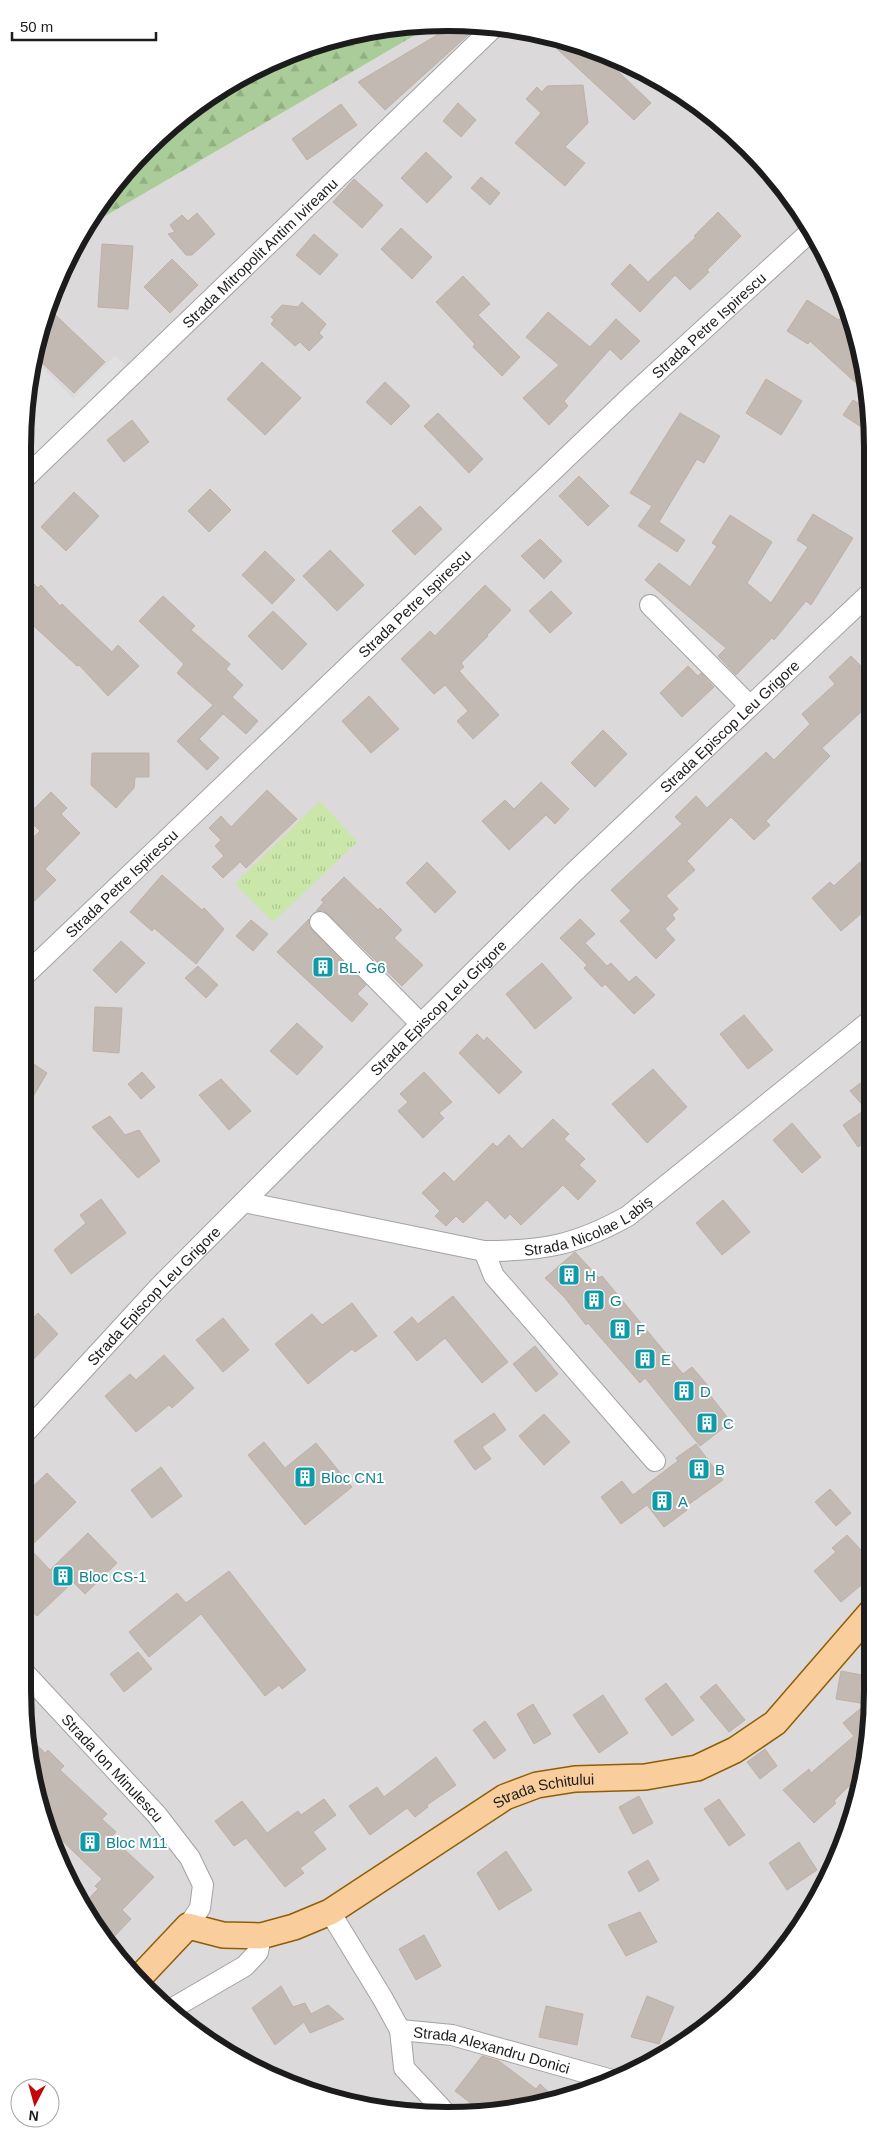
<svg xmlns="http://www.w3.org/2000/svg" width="895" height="2138" viewBox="0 0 895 2138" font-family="Arial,sans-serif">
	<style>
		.residential { fill: #dbd9d9 }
		.grass { fill: url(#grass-tufts) }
		.forest { fill: url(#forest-firs) }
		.parking { fill: #e0e0e0 }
		.building { fill: #c2b9b2; stroke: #bfb0a5 }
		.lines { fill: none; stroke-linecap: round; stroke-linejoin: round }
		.minor-casing { stroke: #a3a3a3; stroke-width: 22 }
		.major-casing { stroke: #915d04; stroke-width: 28 }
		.minor { stroke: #fff; stroke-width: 20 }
		.major { stroke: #f9ce9c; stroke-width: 25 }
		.labels { text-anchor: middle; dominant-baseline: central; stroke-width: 4; stroke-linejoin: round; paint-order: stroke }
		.street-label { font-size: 15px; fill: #1c1c1c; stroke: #fff }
		.culture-label { font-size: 15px; fill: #0d838f; stroke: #fff; text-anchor: start }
		.rim { fill: none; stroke: #1c1c1c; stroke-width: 6 }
	</style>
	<defs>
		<pattern id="grass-tufts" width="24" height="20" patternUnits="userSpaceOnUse" patternTransform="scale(1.25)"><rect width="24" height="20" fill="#cae7a9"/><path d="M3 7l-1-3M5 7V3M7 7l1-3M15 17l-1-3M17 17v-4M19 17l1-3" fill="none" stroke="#adc691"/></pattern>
		<pattern id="forest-firs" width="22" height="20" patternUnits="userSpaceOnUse" patternTransform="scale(1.25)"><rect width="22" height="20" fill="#a9cc98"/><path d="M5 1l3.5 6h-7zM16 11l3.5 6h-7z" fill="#91af82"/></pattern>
	</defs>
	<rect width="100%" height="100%" fill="#eee9e2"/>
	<!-- residential -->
	<path class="residential" d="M434,24L503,26L584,45L684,94L784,189L840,285L869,392L872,1690L850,1827L816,1903L767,1971L660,2059L584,2093L503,2112L365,2107L235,2059L128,1971L79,1903L45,1827L23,1690V447L45,311L83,229Z"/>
	<!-- grass -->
	<path class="grass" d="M320,801L357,842L273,922L235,884Z"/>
	<!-- forest -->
	<path class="forest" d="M420,23L434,24L83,229L128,167L189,110L260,66L338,37Z"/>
	<!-- parking -->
	<path class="parking" d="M115,355L125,365L23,469V447L27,423L29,420L27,419L37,362L73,398Z"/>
	<!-- building -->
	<path class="building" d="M454,25H479L385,110L358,82Z
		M542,35L584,45L597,51L651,103L634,120Z
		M583,85L588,123L565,147L585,163L565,186L515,143L541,113L526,99L537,87L542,92L547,86Z
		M458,103L476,120L461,137L443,121Z
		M341,104L357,125L307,160L292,139Z
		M426,152L452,177L427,203L401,178Z
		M481,177L500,193L490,205L471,188Z
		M354,179L383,205L362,228L333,202Z
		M718,212L741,236L707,270L709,272L690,290L675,275L640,312L611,284L630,264L648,282L696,237L694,236Z
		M197,213L215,234L192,255H186L168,234L175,232L170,225L182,215L188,221Z
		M401,228L432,257L412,279L381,249Z
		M314,234L338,255L320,275L296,255Z
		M102,244L133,246L128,309L98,307Z
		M172,259L198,285L170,313L144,287Z
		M463,276L490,304L478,315L520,357L502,376L473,347L475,344L436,302Z
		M807,300L839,320L847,311L869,395L810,341L808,344L787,331Z
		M302,302L326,324L319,333L323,337L309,351L300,342L295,346L271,324L274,320L271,317L282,305L298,307Z
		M47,307L105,362L74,393L37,358Z
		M548,312L590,347L616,319L640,341L621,360L610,349L564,401L568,406L549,425L523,398L559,365L526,337Z
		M262,362L301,398L265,435L227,399Z
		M766,379L802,401L781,435L746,413Z
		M385,382L410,406L391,425L366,402Z
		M853,400L869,410V432L843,415Z
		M438,413L483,459L469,473L424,426Z
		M680,413L720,436L704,463L697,459L659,522L685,540L677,552L638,526L652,506L630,493Z
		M132,420L149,442L124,462L107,440Z
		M579,476L609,506L588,526L559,496Z
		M210,489L231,510L209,532L188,511Z
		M74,492L99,516L66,551L41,527Z
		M420,506L442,529L415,555L392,531Z
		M813,514L853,538L811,605L806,601L774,640L772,638L736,675L718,656L726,648L645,580L659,563L690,587L717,546L712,543L730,515L772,542L747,583L771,603L808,547L797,540Z
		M540,539L562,561L544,579L521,556Z
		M330,550L364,585L337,611L303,576Z
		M265,551L295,580L272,604L242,575Z
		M22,572L38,588L41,585L60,606L62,604L112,652L118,645L139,666L108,696L79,665L77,666L22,615Z
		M485,585L511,610L487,635L488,636L461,663L464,667L459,671L499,715L473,739L457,721L468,711L445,685L434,694L401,659L430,631L435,636Z
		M551,591L572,613L550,633L529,611Z
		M163,596L195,626L191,630L230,664L226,669L243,685L232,697L258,721L246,734L220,711L223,714L199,739L219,758L207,770L177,741L213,705L177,673L184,664L139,621Z
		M273,611L307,644L282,670L248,636Z
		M851,656L870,675V720L862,711L822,748L830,756L766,821L770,825L754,840L731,817L687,861L695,870L666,896L678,909L672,915L675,919L665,929L675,940L656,959L620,921L631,911L611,890L682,824L675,817L696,796L707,808L766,752L774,760L810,724L802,714L835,684L829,677Z
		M688,666L698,676L701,673L714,687L682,717L660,693Z
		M369,696L399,729L371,753L342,721Z
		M603,730L627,754L595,787L571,763Z
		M92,753H149V777H135L134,788L116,808L91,785Z
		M541,782L569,809L555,824L546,815L509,850L482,821L505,800L514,809Z
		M267,790L297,819L246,868L240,862L223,878L212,867L224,856L215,846L221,840L209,828L221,816L231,827Z
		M51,792L67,808L61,814L80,833L45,869L56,880L22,913V848L40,831L26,817Z
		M427,862L456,892L435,913L406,883Z
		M860,862L870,873V906L841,931L812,898L830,882L834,886Z
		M162,875L202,910L204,908L224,929L196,964L154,928L152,931L130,912Z
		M344,877L378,910L380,908L402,930L394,938L423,965L402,986L328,914L323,910L316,911L324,902L321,900Z
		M309,919L308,925L312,930L366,985L357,994L368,1004L352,1022L277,952Z
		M580,919L595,934L585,943L607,966L611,963L629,982L636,976L655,995L634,1014L605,984L602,987L584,968L587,965L560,938Z
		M251,920L268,934L253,951L236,936Z
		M121,941L145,963L116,993L93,970Z
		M542,963L572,998L535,1029L506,994Z
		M198,966L218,985L206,998L185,978Z
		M95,1007L122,1008L119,1053L93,1051Z
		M744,1015L773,1050L748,1069L720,1034Z
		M297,1023L323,1047L297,1075L270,1051Z
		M477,1034L484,1041L487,1037L522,1072L499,1094L459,1053Z
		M22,1056L47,1073L22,1115Z
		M653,1069L687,1107L647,1143L612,1104Z
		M142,1072L155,1087L141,1099L128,1084Z
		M424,1072L452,1102L439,1113L444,1118L423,1138L398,1111L408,1102L400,1094Z
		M871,1075V1139L858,1147L843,1125L866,1109L850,1091Z
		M221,1079L251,1111L229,1130L199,1095Z
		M110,1116L125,1135L139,1130L160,1161L138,1178L92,1127Z
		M553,1119L569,1134L564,1139L585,1159L579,1165L596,1181L578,1200L563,1185L521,1225L510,1214L505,1219L487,1200L463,1223L456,1216L446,1226L435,1216L440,1211L422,1193L444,1172L454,1182L493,1143L497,1147L509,1135L522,1149Z
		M792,1123L821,1157L802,1173L773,1140Z
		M101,1199L126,1233L71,1274L54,1250L86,1223L80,1215Z
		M723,1200L750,1232L722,1255L696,1223Z
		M575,1252L599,1278L602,1276L683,1374L692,1367L709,1387L706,1390L731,1422L700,1446L645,1378L640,1383L588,1323L586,1325L565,1298L545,1278Z
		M453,1296L508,1362L482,1383L445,1338L417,1361L394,1332L412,1317L418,1324Z
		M352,1303L377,1336L355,1352L352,1349L308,1384L275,1344L312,1314L322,1325Z
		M38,1313L58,1334L22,1371V1329Z
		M223,1318L249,1350L223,1372L196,1340Z
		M535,1346L558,1374L536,1392L513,1364Z
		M164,1355L194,1388L172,1408L169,1405L136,1432L105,1396L130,1374L136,1380Z
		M494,1413L506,1430L482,1447L491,1459L475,1470L454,1441Z
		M544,1414L570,1442L544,1465L519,1436Z
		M264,1442L285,1468L316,1443L352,1487L305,1525L248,1455Z
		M696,1444L723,1480L685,1507L687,1510L664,1527L647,1505L621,1524L601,1497L622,1481L633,1495L678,1461L676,1458Z
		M161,1467L182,1496L152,1518L131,1490Z
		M47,1473L76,1502L29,1548L50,1570L88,1533L117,1563L85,1594L73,1582L37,1616L22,1602V1497Z
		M830,1489L851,1513L836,1526L815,1502Z
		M847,1535L872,1562V1576L841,1602L814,1571L836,1552L832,1548Z
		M229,1571L306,1670L282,1689L279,1685L265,1696L201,1614L149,1657L129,1632L177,1593L186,1603Z
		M138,1652L152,1669L124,1692L110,1674Z
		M841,1671L872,1677V1690L858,1777L834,1801L836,1803L814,1823L783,1790L809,1769L811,1773L854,1736L843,1723L866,1704L836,1699Z
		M666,1683L694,1720L672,1736L645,1699Z
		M716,1684L745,1720L729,1732L700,1697Z
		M603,1695L628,1733L599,1753L573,1715Z
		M533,1704L551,1734L534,1744L517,1714Z
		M485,1721L506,1750L494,1759L473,1730Z
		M31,1739L45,1753L48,1750L64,1766L60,1770L107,1814L102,1819L116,1832L111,1837L154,1877L122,1910L131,1919L108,1943L82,1906L98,1889L95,1886L102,1879L49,1828L54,1822L43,1811Z
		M765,1749L777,1766L760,1779L747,1762Z
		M436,1757L456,1785L427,1805L428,1807L415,1817L407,1808L370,1835L349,1806L377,1787L384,1797Z
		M639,1796L653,1823L633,1834L619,1807Z
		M324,1799L336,1815L313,1832L326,1849L300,1868L304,1873L285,1887L246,1838L234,1846L215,1821L242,1801L267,1833L298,1811L301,1815Z
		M719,1799L745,1835L729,1846L704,1809Z
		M799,1842L817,1870L787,1890L769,1863Z
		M506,1851L532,1890L499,1910L477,1873Z
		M648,1860L659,1880L639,1892L628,1872Z
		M640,1912L657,1942L626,1956L608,1925Z
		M424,1935L441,1966L416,1980L399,1949Z
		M281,1986L293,2007L305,2003L311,2014L328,2005L344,2019L310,2033L304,2022L275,2045L252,2008Z
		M647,1996L674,2007L659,2044L631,2037Z
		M546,2006L583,2014L577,2045L539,2037Z
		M482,2056L499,2061L536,2089L540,2084L556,2099L503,2112L481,2111L455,2091Z"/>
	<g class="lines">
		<!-- minor casing -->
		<g class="minor-casing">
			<g id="minor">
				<path id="s1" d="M23,480L495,26"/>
				<path d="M650,605L750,706"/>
				<path d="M320,922L421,1024"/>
				<path id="s2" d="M23,977L631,396L810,232"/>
				<path id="s3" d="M244,1202L484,1251C544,1251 576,1245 628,1216L871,1020"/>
				<path d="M484,1251L494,1276L655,1461"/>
				<path id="s4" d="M23,1435L160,1286L421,1024L570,876L869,594"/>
				<path id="s5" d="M23,1671L157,1815L190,1858L203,1885L200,1908L188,1926"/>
				<path d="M330,1912L383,1999L400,2030L404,2068L443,2110"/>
				<path d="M173,2008L245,1966L258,1952L261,1936"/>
				<path id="s6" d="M400,2030L452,2035L612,2080"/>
			</g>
		</g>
		<!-- major casing -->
		<g class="major-casing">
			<g id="major">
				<path id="s7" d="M138,1979L188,1926L223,1935L261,1936L294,1927L330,1912L505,1797L537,1785L575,1779L645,1777L697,1768L735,1750L775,1723L872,1611"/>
			</g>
		</g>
		<!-- minor -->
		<use href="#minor" class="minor"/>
		<!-- major -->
		<use href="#major" class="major"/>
	</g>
	<!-- icons -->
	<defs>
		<g id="building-square" transform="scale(1.125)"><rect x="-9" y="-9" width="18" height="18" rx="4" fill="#0f9aa8" stroke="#fff"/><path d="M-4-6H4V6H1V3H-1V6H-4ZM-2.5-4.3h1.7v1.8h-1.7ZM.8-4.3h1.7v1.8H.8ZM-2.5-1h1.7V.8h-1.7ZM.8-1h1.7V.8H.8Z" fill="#fff"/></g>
	</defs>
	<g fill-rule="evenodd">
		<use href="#building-square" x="323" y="967"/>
		<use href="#building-square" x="569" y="1275"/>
		<use href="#building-square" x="594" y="1300"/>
		<use href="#building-square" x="620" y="1329"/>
		<use href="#building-square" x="645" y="1359"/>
		<use href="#building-square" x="684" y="1391"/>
		<use href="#building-square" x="707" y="1423"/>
		<use href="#building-square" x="699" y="1469"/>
		<use href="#building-square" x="305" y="1477"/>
		<use href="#building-square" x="662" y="1501"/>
		<use href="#building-square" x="63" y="1576"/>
		<use href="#building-square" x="90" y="1842"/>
	</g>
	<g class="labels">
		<!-- street labels -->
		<g class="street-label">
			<text stroke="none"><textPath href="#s1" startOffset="328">Strada Mitropolit Antim Ivireanu</textPath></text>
			<text stroke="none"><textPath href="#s2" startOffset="946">Strada Petre Ispirescu</textPath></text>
			<text stroke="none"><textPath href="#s2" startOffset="541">Strada Petre Ispirescu</textPath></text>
			<text stroke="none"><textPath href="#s4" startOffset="1001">Strada Episcop Leu Grigore</textPath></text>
			<text stroke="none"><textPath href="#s2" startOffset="136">Strada Petre Ispirescu</textPath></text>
			<text stroke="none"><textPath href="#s4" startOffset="596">Strada Episcop Leu Grigore</textPath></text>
			<text stroke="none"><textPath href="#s3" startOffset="354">Strada Nicolae Labiș</textPath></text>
			<text stroke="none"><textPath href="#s4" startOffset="191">Strada Episcop Leu Grigore</textPath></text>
			<text stroke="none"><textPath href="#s5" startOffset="132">Strada Ion Minulescu</textPath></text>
			<text stroke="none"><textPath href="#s7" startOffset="469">Strada Schitului</textPath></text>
			<text stroke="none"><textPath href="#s6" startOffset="94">Strada Alexandru Donici</textPath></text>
		</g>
		<!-- culture labels -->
		<g class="culture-label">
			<text x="339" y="967">BL. G6</text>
			<text x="585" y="1275">H</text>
			<text x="610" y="1300">G</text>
			<text x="636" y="1329">F</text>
			<text x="661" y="1359">E</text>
			<text x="700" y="1391">D</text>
			<text x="723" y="1423">C</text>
			<text x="715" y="1469">B</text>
			<text x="321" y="1477">Bloc CN1</text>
			<text x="678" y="1501">A</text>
			<text x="79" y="1576">Bloc CS-1</text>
			<text x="106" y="1842">Bloc M11</text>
		</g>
	</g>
	<!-- crop -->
	<path d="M0 0H895V2138H0ZM447 31H448A416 416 0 0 1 864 447V1691A416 416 0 0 1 448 2107H447A416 416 0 0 1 31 1691V447A416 416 0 0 1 447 31Z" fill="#fff" fill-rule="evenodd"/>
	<path class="rim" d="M447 31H448A416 416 0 0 1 864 447V1691A416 416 0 0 1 448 2107H447A416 416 0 0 1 31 1691V447A416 416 0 0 1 447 31Z"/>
	<!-- north arrow -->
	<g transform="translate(35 2103) rotate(186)"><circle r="24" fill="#ffffff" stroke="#a4a4a4"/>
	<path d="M0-4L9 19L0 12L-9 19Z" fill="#c3050c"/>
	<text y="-8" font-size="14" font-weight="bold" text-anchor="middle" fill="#1c1c1c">N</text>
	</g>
	<!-- scale -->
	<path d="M12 32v8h144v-8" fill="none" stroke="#1c1c1c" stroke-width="2.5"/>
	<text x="20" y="32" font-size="15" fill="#1c1c1c" stroke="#ffffff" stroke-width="4" paint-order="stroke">50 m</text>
</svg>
